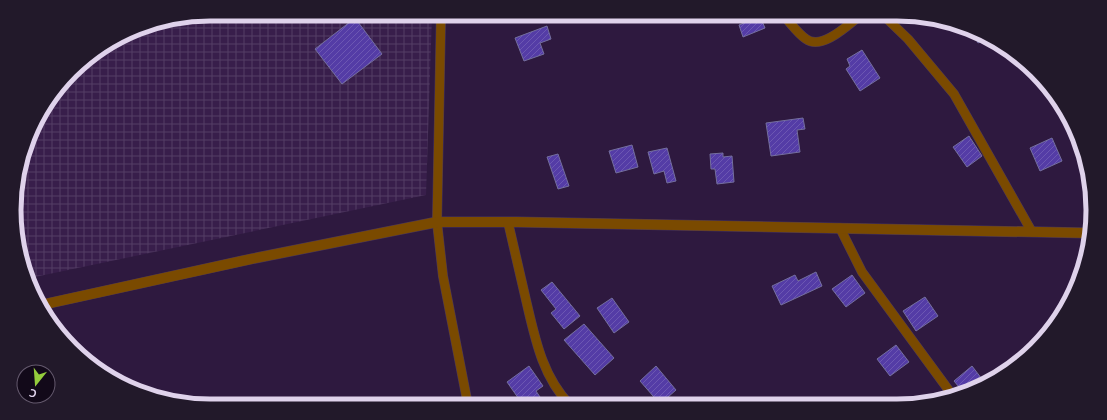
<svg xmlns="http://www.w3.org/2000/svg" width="1107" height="420" viewBox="0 0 1107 420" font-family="Ubuntu,sans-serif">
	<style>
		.industrial { fill: url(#industrial-grid) }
		.building { fill: url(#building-hatch); stroke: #746f9e }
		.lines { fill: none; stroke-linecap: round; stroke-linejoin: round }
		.service-casing { stroke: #4a375b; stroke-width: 10 }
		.minor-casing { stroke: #4a375b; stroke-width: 11 }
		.service { stroke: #7a4a00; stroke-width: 9 }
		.minor { stroke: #7a4a00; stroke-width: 10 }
		.rim { fill: none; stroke: #dfd2eb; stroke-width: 5 }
	</style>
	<defs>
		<pattern id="industrial-grid" width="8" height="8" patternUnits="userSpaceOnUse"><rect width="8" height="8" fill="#381e4b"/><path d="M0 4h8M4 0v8" fill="none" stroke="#543e65"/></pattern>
		<pattern id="building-hatch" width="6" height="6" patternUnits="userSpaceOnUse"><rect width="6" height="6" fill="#543ca6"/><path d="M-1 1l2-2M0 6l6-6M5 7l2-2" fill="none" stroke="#6c57b2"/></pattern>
	</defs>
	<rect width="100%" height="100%" fill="#2e193f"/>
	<!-- industrial -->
	<path class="industrial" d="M210,14H432L426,195L30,278L18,248L16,184L40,112L81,62L147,24Z"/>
	<!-- building -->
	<path class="building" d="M741,14H759L765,28L743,37L739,25L744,23Z
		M355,18L382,54L342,84L315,49Z
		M547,26L551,39L540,43L544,54L524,61L515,38Z
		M974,34L985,39L978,43Z
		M862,50L880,78L860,91L846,69L850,66L847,59Z
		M803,118L805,129L797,130L800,152L771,156L766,123Z
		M969,136L982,156L967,167L953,147Z
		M1052,138L1062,161L1040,171L1030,148Z
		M632,145L638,167L616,173L609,151Z
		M667,148L676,181L667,183L664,171L654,174L648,152Z
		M723,153V157L732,156L734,182L717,184L715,169H711L710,154Z
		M558,154L569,186L558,189L547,157Z
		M816,272L822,286L781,305L772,286L795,275L798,281Z
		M852,275L865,293L846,307L832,289Z
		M552,282L580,316L564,329L551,313L556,309L541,290Z
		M925,297L938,316L916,331L903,311Z
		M612,298L629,322L614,333L597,308Z
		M584,324L614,358L595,375L564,340Z
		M896,345L909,362L890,376L877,359Z
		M529,366L543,386L536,391L540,397L531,403L527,397L521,402L507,382Z
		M656,366L676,390L660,404L640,381Z
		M972,366L985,383L972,391L964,393L954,381Z"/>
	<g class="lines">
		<!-- service casing -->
		<g class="service-casing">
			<path id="service" d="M441,14L437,222L443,276L468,405
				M782,14C790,22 797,33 806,39C822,51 849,24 862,14
				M882,14L908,39L954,94L1032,232
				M508,222C514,248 520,274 526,300C535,338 542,376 570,405
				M840,228L862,272L953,396"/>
		</g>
		<!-- minor casing -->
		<g class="minor-casing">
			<path id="minor" d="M41,305L251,259L437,222H517L1088,233"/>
		</g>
		<!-- service -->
		<use href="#service" class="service"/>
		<!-- minor -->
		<use href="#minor" class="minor"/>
	</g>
	<!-- crop -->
	<path d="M0 0H1107V420H0ZM210 21H897A189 189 0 0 1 1086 210V210A189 189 0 0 1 897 399H210A189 189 0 0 1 21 210V210A189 189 0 0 1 210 21Z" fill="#22192a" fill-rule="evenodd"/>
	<path class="rim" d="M210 21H897A189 189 0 0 1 1086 210V210A189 189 0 0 1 897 399H210A189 189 0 0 1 21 210V210A189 189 0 0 1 210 21Z"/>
	<!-- north arrow -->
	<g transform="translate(36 384) rotate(197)"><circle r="19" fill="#120919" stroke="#64596d"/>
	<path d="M0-3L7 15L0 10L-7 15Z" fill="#94cc3c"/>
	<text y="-6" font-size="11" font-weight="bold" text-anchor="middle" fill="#dfd2eb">С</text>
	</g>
</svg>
